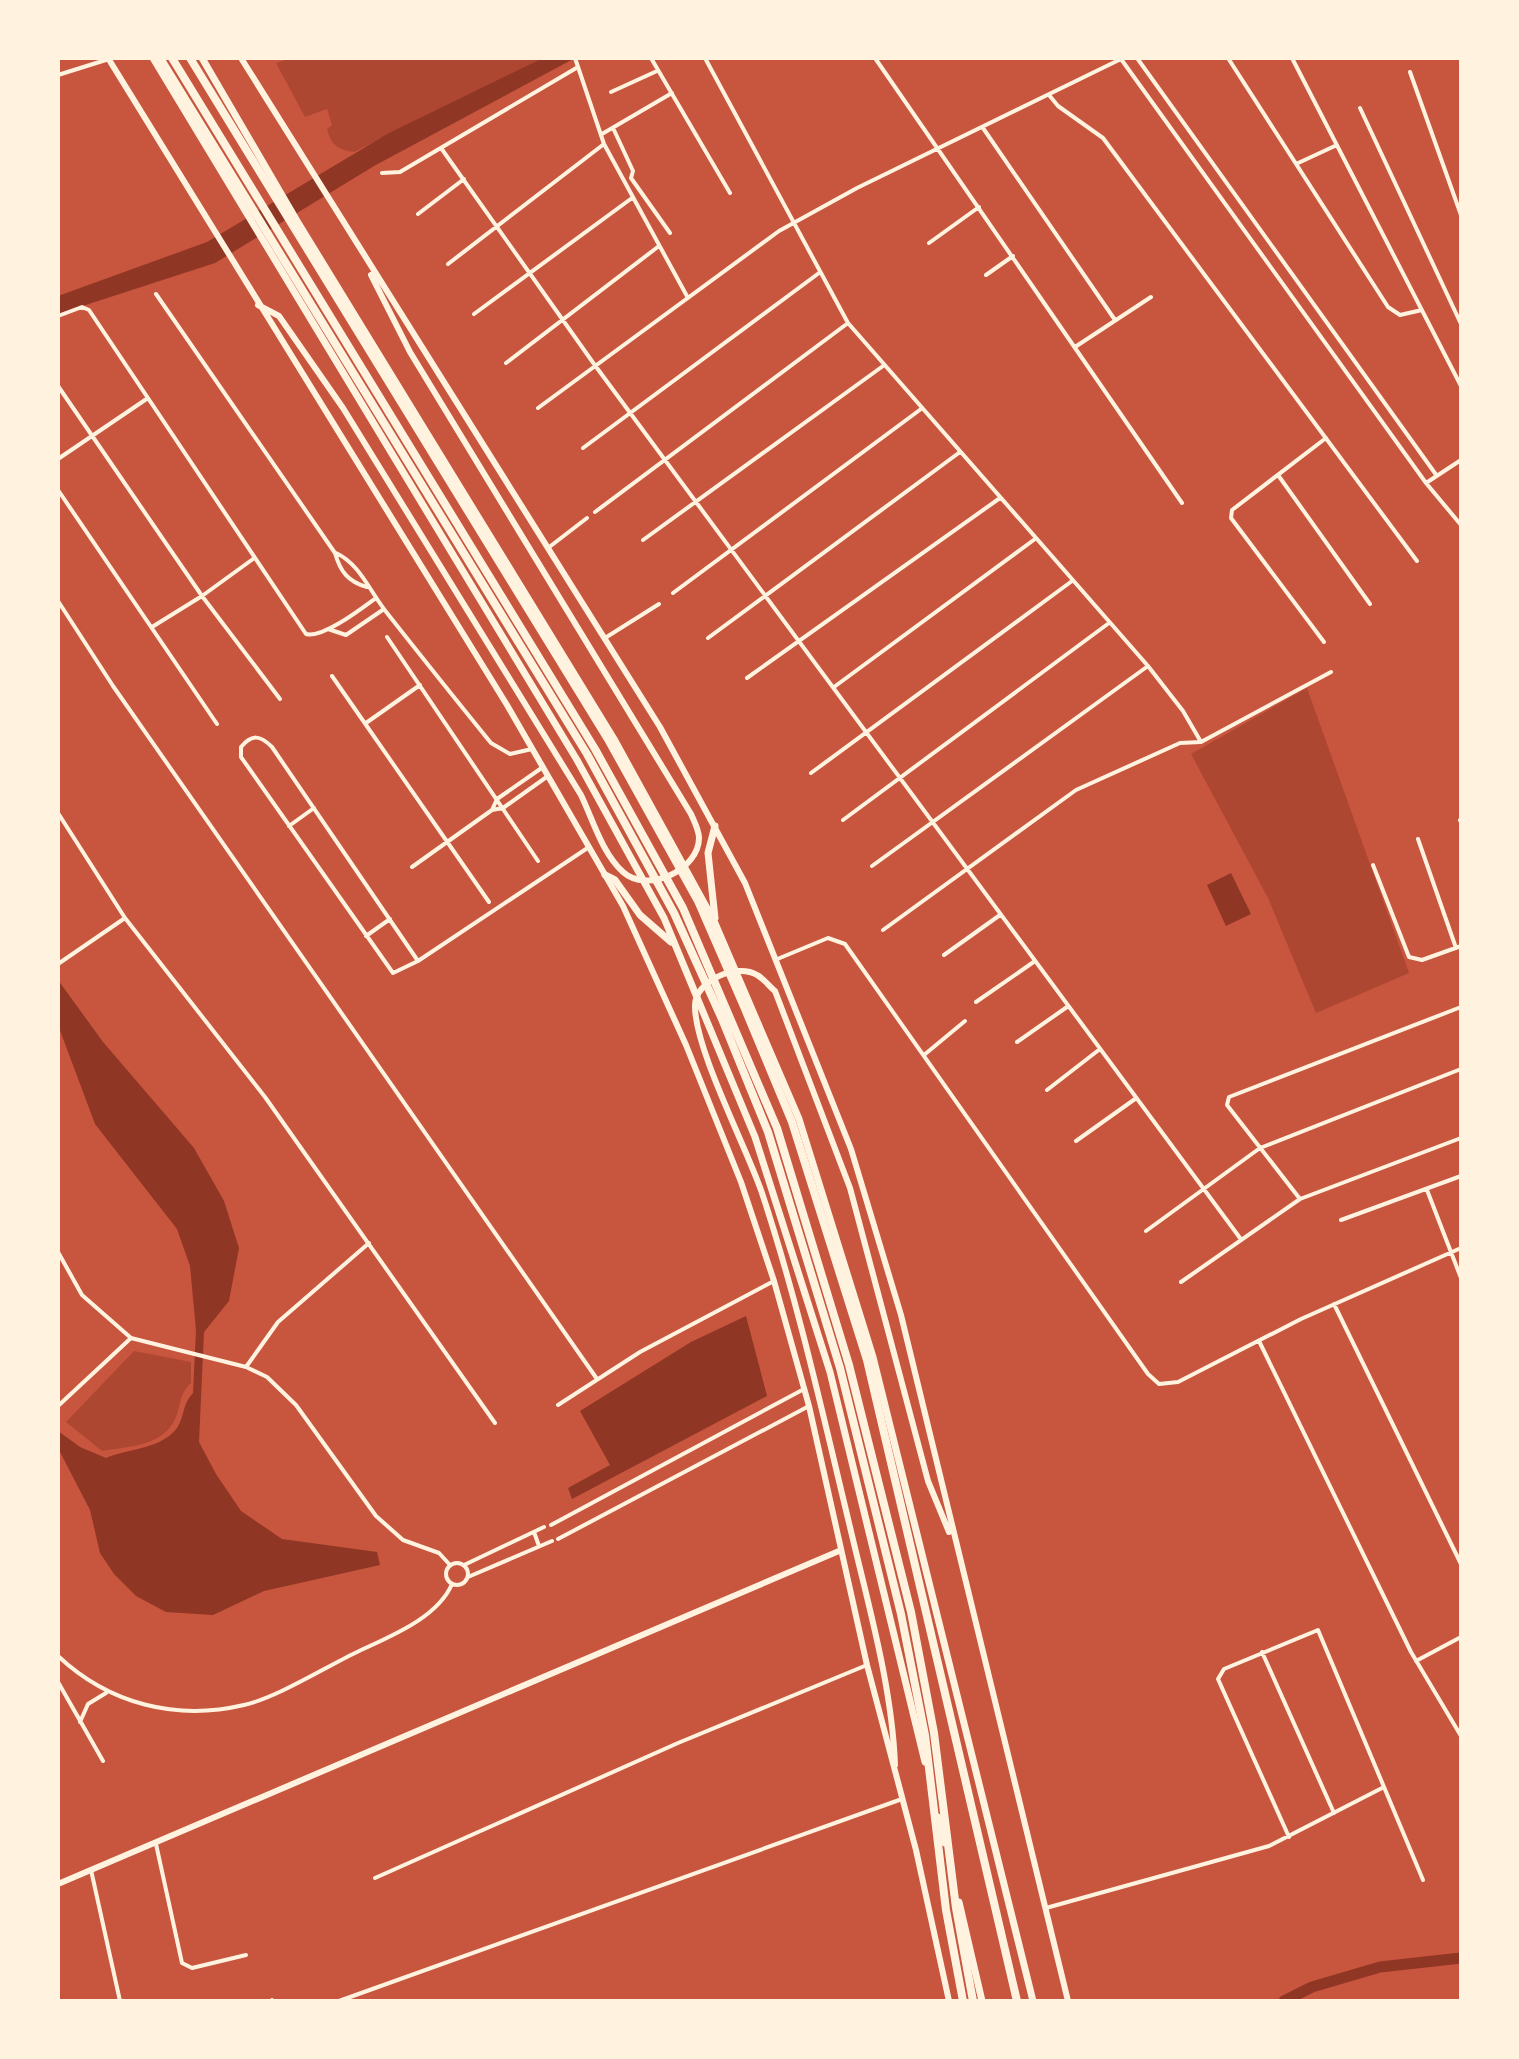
<svg xmlns="http://www.w3.org/2000/svg" width="1519" height="2059" viewBox="0 0 1519 2059" font-family="Merriweather,serif">
	<style>
		.green { fill: #ae4732 }
		.water { fill: #8f3625 }
		.lines { fill: none; stroke-linecap: round; stroke-linejoin: round }
		.canal { stroke: #8f3625; stroke-width: 11 }
		.minor { stroke: #fff3e0; stroke-width: 4 }
		.tertiary { stroke: #fff3e0; stroke-width: 6 }
		.secondary { stroke: #fff3e0; stroke-width: 6 }
		.trunk { stroke: #fff3e0; stroke-width: 7 }
		.motorway { stroke: #fff3e0; stroke-width: 8 }
	</style>
	<rect width="100%" height="100%" fill="#c8553d"/>
	<!-- green -->
	<path class="green" d="M291,58H543L354,152C338,150 331,145 327,129L332,125L327,109L305,117L276,63Z
		M1307,688L1409,973L1316,1013L1268,898L1191,754Z
		M134,1351L191,1362V1383C177,1396 182,1408 173,1423C160,1446 125,1447 102,1451L66,1422Z"/>
	<!-- water -->
	<path class="water" d="M543,58H575L374,166L215,263L58,314V296L207,242L389,133Z
		M1231,873L1251,914L1226,926L1207,885Z
		M58,980L103,1042L194,1148L224,1201L239,1248L229,1301L204,1332L199,1442L216,1474L241,1511L282,1539L377,1552L380,1565L264,1591L213,1615L166,1612L136,1596L114,1574L100,1553L90,1510L58,1448V1431L80,1447L106,1458C129,1448 160,1450 177,1428C185,1416 182,1404 193,1393L196,1330L190,1266L177,1229L95,1124L58,1025Z
		M746,1316L767,1396L572,1499L568,1488L610,1465L580,1411L691,1342Z"/>
	<g class="lines">
		<!-- canal -->
		<path class="canal" d="M1284,2001L1312,1987L1380,1967L1461,1958"/>
		<!-- minor -->
		<path class="minor" d="M575,58L604,144L688,298
			M651,58L730,193
			M705,58L848,323L1148,666L1183,711L1201,742
			M875,58L1182,503
			M1137,58L1437,476
			M1228,58L1388,307L1400,315L1422,310
			M1292,58L1461,386
			M1121,59L1426,483L1461,525
			M1410,72L1461,215
			M58,75L109,59
			M611,92L657,71
			M1049,95L1058,106L1103,138L1417,561
			M1360,108L1461,324
			M983,128L1115,320
			M614,130L633,171L631,178L670,233
			M602,134L672,93
			M441,148L594,364L1240,1238
			M1296,164L1337,145
			M382,173L400,172L578,67
			M418,214L464,179
			M929,243L979,207
			M448,264L604,144
			M986,275L1013,256
			M156,294L335,553C340,571 348,582 367,587
			M474,314L632,198
			M58,316L82,307L89,310L306,634C322,639 361,609 376,598
			M1075,347L1151,297
			M506,363L659,246
			M58,386L202,596L280,699
			M538,408L779,231L857,188L1123,58
			M583,448L819,273
			M58,459L148,398
			M1278,475L1370,604
			M1426,483L1461,460
			M58,490L217,724
			M595,512L848,323
			M643,540L883,366
			M548,548L587,518
			M336,553C360,564 370,592 387,613C421,656 456,700 491,743L510,754L532,749
			M673,593L921,409
			M58,601L113,686L597,1379
			M152,627L202,596L253,559
			M328,629L346,635L384,609
			M387,637L538,861
			M605,638L659,604
			M708,638L960,452
			M1324,642L1231,518L1232,510L1326,438
			M332,676L489,902
			M747,678L1000,498
			M834,687L1035,539
			M366,723L420,685
			M811,773L1072,581
			M492,810L497,799L543,767
			M58,813L125,918L265,1097L495,1423
			M843,820L1109,623
			M1460,820L1461,822
			M289,826L314,808
			M1418,839L1456,948
			M1373,865L1409,957L1422,960L1461,946
			M872,866L1148,666
			M412,867L492,810L503,808L548,776
			M883,930L1076,790L1180,743L1201,742L1331,672
			M366,936L390,919
			M944,955L1000,915
			M775,960L828,938L845,944L1148,1374L1159,1384L1178,1382L1301,1319L1461,1248
			M418,961L272,747C260,735 252,734 241,747V757L393,973L418,961L589,847
			M58,964L125,918
			M976,1002L1035,961
			M1017,1042L1067,1007
			M924,1055L965,1021
			M1047,1090L1100,1049
			M1076,1141L1135,1099
			M1427,1190L1461,1278
			M1300,1199L1227,1105L1229,1097L1461,1007
			M1341,1220L1461,1176
			M1146,1231L1260,1148L1461,1069
			M58,1252L82,1295L131,1338L246,1367L267,1377L296,1405L376,1516L403,1540L439,1553L450,1565
			M1181,1282L1300,1199L1461,1138
			M1334,1304L1461,1564
			M1259,1341L1411,1652L1461,1736
			M246,1367L278,1322L369,1243
			M558,1405L640,1352L774,1281
			M58,1406L131,1338
			M551,1525L804,1389
			M534,1532L539,1546
			M558,1539L809,1406
			M446 1574a11 11 0 1 1 22 0a11 11 0 1 1-22 0Z
			M464,1565L544,1527
			M468,1577L552,1541
			M1262,1652L1334,1813
			M58,1656C109,1704 176,1721 244,1705C276,1698 324,1668 355,1653C388,1637 437,1619 452,1584
			M1416,1661L1461,1637
			M58,1682L103,1761
			M80,1722L88,1704L106,1693
			M1384,1787L1423,1880
			M156,1844L182,1963L192,1968L246,1955
			M91,1870L120,2001
			M375,1878L678,1743L867,1665
			M1046,1908L1269,1846L1384,1787L1318,1630L1224,1669L1218,1679L1289,1837
			M272,2000L273,2001
			M339,2001L902,1799"/>
		<!-- tertiary -->
		<path class="tertiary" d="M58,1884L839,1551"/>
		<!-- secondary -->
		<path class="secondary" d="M108,58L507,705L623,906L686,1045L741,1182L774,1281L809,1406L867,1665L916,1850L949,2001
			M241,58L660,727L745,883L851,1149L901,1315L1068,2001
			M258,305L279,316L343,408L581,795C593,820 602,853 623,872C647,894 699,870 699,838C699,830 694,821 691,814L410,352L371,275
			M895,1765C892,1686 868,1604 850,1527C823,1415 798,1302 762,1193C746,1146 694,1048 695,1005C696,980 737,963 757,975C763,978 769,986 775,991L850,1188L928,1481L949,1532"/>
		<!-- trunk -->
		<path class="trunk" d="M153,58L577,760L664,918L755,1137L830,1372L925,1762
			M202,58L297,221L614,739L714,921L799,1119L873,1357L1033,2001
			M715,826L708,853L715,918
			M605,875L615,880L640,915L671,942
			M938,1817L945,1843
			M959,1902L982,2001"/>
		<!-- motorway -->
		<path class="motorway" d="M160,58L587,754L674,913L722,1019L768,1132L840,1368L901,1614L925,1735L946,1910L963,2001
			M172,58L595,749L683,908L777,1128L849,1365L911,1612L934,1733L956,1908L973,2001
			M190,58L609,741L698,901L745,1009L792,1122L867,1360L1017,2001"/>
	</g>
	<!-- border -->
	<rect width="1519" height="2059" fill="none" stroke="#fff3e0" stroke-width="120"/>
</svg>
